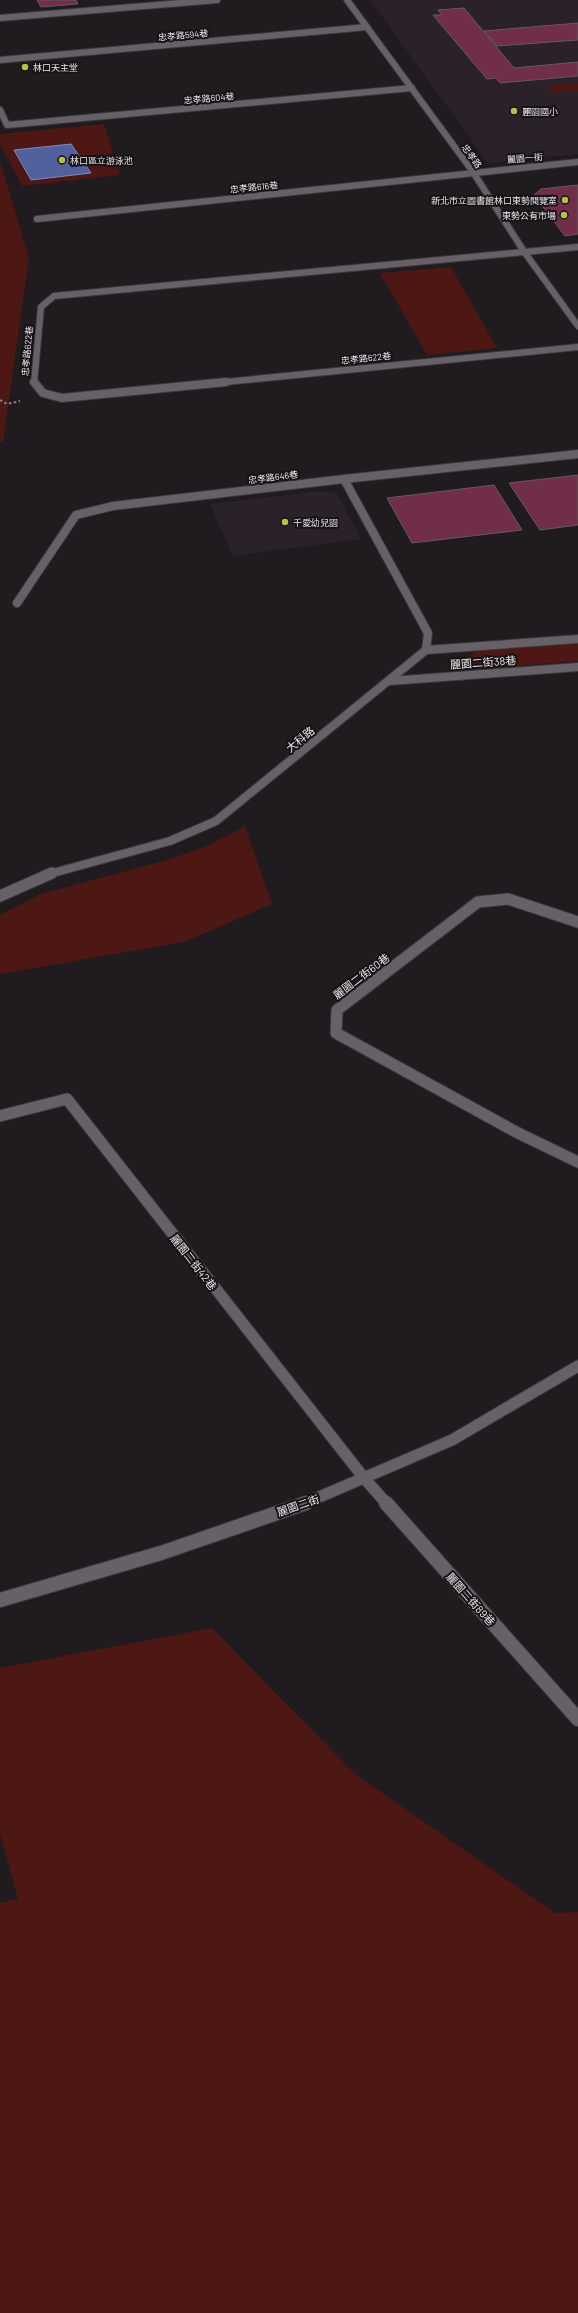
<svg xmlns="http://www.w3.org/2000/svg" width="578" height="2313" viewBox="0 0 578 2313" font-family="Barlow,'Noto Sans TC',sans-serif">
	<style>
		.built { fill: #2a212a }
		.green { fill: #4d1714 }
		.water { fill: #51619e; stroke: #7f89b5 }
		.building { fill: #702e48; stroke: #635b5d }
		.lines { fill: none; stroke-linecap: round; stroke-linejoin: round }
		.minor-far3-casing { stroke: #3a383a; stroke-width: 8 }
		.minor-far2-casing { stroke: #3a383a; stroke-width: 10 }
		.minor-far1-casing { stroke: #3a383a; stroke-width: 13 }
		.minor-casing { stroke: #3a383a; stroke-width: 16 }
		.tertiary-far2-casing { stroke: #3a383a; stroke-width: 8 }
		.tertiary-far1-casing { stroke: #3a383a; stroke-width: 10 }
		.tertiary-casing { stroke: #3a383a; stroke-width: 13 }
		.path { stroke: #898588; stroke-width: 2; stroke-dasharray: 2.5 2.5; stroke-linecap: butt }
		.minor-far3 { stroke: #676167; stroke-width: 6 }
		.minor-far2 { stroke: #676167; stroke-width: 8 }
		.minor-far1 { stroke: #676167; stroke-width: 11 }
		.minor { stroke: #676167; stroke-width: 14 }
		.tertiary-far2 { stroke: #676167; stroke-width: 6 }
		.tertiary-far1 { stroke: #676167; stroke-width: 8 }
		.tertiary { stroke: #676167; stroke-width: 11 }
		.poi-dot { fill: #b7c148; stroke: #171216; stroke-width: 1.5 }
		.labels { text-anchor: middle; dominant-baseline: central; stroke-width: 4; stroke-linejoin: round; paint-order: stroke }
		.far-street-label { font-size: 9px; fill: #eae7ea; stroke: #171216 }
		.far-poi-label { font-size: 9px; fill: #eae7ea; stroke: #171216; text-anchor: start }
		.street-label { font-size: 11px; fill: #eae7ea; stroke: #171216 }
	</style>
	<rect width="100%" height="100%" fill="#201b1f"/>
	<!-- built -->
	<path class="built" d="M370,0H578V154L488,163Z
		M320,491L337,493L361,539L233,556L210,504Z"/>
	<!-- green -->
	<path class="green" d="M578,83V91L552,93L546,86Z
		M104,124L120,175L22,186L0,144V134Z
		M0,161L29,258L3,442H0Z
		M451,267L497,348L427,355L380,273Z
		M578,644V661L482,669L466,666L467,657L477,651Z
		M245,826L272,904L184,942L0,974V915L41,894L167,860L207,846Z
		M212,1628L355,1774L555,1913L578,1912V2313H0V1903L18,1899L0,1833V1668Z"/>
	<!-- water -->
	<path class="water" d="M71,144L91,173L31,180L14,150Z"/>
	<!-- building -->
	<path class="building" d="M37,0H76L78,4L41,7Z
		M464,8L514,68L578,62V76L500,83L496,78L487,79L433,15H442L438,10Z
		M578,23V40L497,46L484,31Z
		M578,185V234L565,236L534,195L541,189Z
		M578,475V525L540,530L509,483Z
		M494,485L522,530L412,543L387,498Z"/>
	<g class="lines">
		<!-- minor-far3 casing -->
		<g class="minor-far3-casing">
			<path id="minor-far3" d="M0,18L217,0
				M0,60L367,27
				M0,110L7,125L412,88
				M37,219L578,162
				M34,383L41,307L54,296L578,247
				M215,383L578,347"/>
		</g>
		<!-- minor-far2 casing -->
		<g class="minor-far2-casing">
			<path id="minor-far2" d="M34,382L43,393L62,398L226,382
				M17,603L76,515L113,506L344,479
				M426,650L578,639
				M390,681L578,667"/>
		</g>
		<!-- minor-far1 casing -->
		<g class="minor-far1-casing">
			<path id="minor-far1" d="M578,922L508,899L478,902L337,1010L336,1033L518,1133L578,1162
				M0,1116L67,1099L364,1478L387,1504
				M303,1504L452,1440L578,1366"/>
		</g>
		<!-- minor casing -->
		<g class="minor-casing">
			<path id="minor" d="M386,1503L578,1719
				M0,1600L161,1553L306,1503"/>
		</g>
		<!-- tertiary-far2 casing -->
		<g class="tertiary-far2-casing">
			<path id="tertiary-far2" d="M347,0L473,172L525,253L578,326"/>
		</g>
		<!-- tertiary-far1 casing -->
		<g class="tertiary-far1-casing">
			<path id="tertiary-far1" d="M49,874L170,841L216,821L426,650L428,633L344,479L578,454"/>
		</g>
		<!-- tertiary casing -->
		<g class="tertiary-casing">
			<path id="tertiary" d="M0,896L52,873"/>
		</g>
		<!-- path -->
		<path class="path" d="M0,400L7,404L20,401"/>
		<!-- minor-far3 -->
		<use href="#minor-far3" class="minor-far3"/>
		<!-- minor-far2 -->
		<use href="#minor-far2" class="minor-far2"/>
		<!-- minor-far1 -->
		<use href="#minor-far1" class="minor-far1"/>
		<!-- minor -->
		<use href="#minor" class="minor"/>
		<!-- tertiary-far2 -->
		<use href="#tertiary-far2" class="tertiary-far2"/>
		<!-- tertiary-far1 -->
		<use href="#tertiary-far1" class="tertiary-far1"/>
		<!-- tertiary -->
		<use href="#tertiary" class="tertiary"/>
	</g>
	<!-- markers -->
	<g class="poi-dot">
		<circle cx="25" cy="67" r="4"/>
		<circle cx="514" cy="111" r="4"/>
		<circle cx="62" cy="160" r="4"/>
		<circle cx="565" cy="200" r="4"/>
		<circle cx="564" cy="215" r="4"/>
		<circle cx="285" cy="522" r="4"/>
	</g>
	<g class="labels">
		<!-- far-street labels -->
		<g class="far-street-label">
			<text transform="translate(183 35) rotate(-5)">忠孝路594巷</text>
			<text transform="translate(209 98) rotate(-5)">忠孝路604巷</text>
			<text transform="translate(472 156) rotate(54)">忠孝路</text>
			<text transform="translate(525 158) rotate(-5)">麗園一街</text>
			<text transform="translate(254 187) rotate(-6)">忠孝路616巷</text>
			<text transform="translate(27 351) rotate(-85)">忠孝路622巷</text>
			<text transform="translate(366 358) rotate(-6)">忠孝路622巷</text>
			<text transform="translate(273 477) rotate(-7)">忠孝路646巷</text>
		</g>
		<!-- far-poi labels -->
		<g class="far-poi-label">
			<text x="33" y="67">林口天主堂</text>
			<text x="522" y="111">麗園國小</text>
			<text x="70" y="160">林口區立游泳池</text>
			<text x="557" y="200" text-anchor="end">新北市立圖書館林口東勢閱覽室</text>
			<text x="556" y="215" text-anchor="end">東勢公有市場</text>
			<text x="293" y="522">千愛幼兒園</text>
		</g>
		<!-- street labels -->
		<g class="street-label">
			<text transform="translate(483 662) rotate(-4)">麗園二街38巷</text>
			<text transform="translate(300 739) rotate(-39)">大科路</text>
			<text transform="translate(361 976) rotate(-37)">麗園二街60巷</text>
			<text transform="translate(194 1262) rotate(52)">麗園二街42巷</text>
			<text transform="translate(298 1505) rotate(-19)">麗園二街</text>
			<text transform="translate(471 1599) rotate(48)">麗園二街89巷</text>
		</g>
	</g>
</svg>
